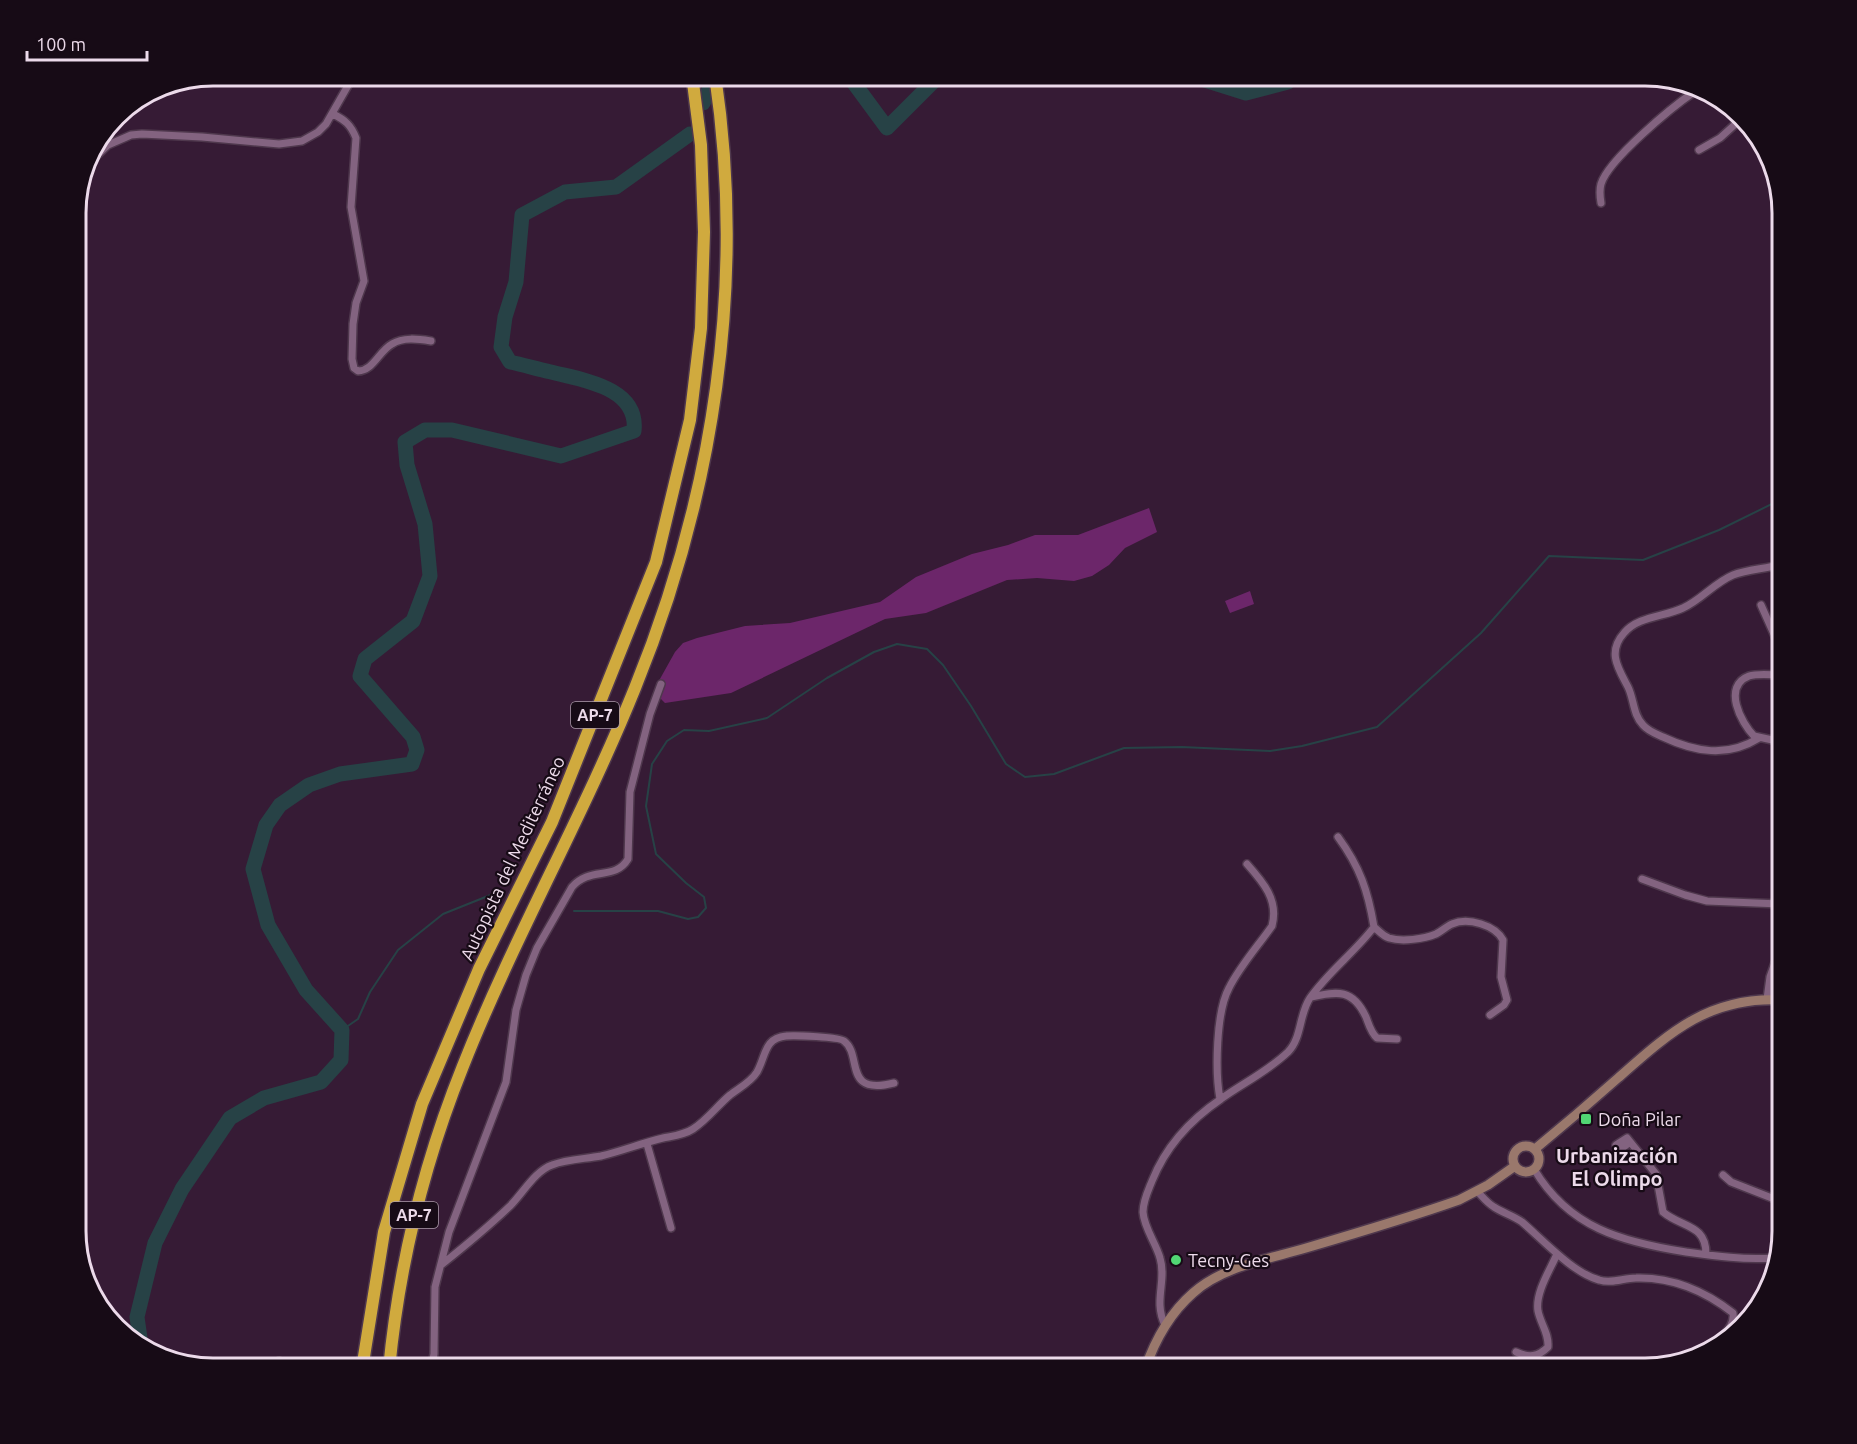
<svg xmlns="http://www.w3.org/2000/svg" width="1857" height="1444" viewBox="0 0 1857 1444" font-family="Ubuntu,sans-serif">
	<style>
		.green { fill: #6c266a }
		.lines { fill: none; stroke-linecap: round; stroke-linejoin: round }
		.stream { stroke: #274246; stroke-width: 2 }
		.river { stroke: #274246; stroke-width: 15 }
		.street-casing { stroke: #4f384d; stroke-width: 10 }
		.secondary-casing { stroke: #4f384d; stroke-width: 12 }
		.highway-casing { stroke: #4f384d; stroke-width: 15 }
		.street { stroke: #836380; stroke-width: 7 }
		.secondary { stroke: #9a786c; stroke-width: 9 }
		.highway { stroke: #d0aa3e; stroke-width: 12 }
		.poi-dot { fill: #51d674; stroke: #170b16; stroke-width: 2 }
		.labels { text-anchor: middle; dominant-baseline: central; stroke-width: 4.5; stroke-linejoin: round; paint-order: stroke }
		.shield { fill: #170b16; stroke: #ac9caa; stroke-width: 1.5 }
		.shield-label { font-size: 16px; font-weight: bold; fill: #ecdaea }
		.street-label { font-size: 18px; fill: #ecdaea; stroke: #170b16 }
		.poi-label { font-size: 18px; fill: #ecdaea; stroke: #170b16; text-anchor: start }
		.neighbourhood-label { font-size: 20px; font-weight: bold; fill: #ecdaea; stroke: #170b16 }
		.rim { fill: none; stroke: #ecdaea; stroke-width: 3 }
	</style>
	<rect width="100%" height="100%" fill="#361b35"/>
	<!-- green -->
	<path class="green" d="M1149,508L1157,532L1125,548L1109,565L1092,576L1074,581L1037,578L1007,580L926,613L885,619L731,693L665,703L659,697L656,686L675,652L683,643L697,638L745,626L790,623L880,602L916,577L972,554L1008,545L1035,535H1078Z
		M1250,591L1254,604L1230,613L1225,601Z"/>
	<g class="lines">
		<!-- stream -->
		<path class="stream" d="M574,911H658L688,919L698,917L706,908L704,897L686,883L656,854L646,806L652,764L667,741L684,730L709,731L767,718L827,678L874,652L897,644L927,649L943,665L971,706L1006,764L1025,777L1054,774L1124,748L1182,747L1270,751L1302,746L1377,727L1481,633L1549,556L1643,560L1719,530L1782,499
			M342,1030L358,1019L370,992L398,950L443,914L493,894"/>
		<!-- river -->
		<path class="river" d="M848,75L887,128L940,75
			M1189,75L1246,93L1288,82L1290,75
			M703,103L710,88
			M141,1345L137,1317L155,1243L182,1189L230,1118L264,1098L321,1082L341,1060L342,1030L306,990L268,925L253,869L266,825L280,805L309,785L340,774L412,764L417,750L413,737L360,676L365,659L413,621L430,576L425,524L407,465L405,442L425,430H452L561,456L634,431C639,387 582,380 551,372C537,369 524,365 510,362L501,347L505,317L516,282L522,215L565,192L616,187L690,134"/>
		<!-- street casing -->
		<g class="street-casing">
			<path id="street" d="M333,114C345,120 351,125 356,138L351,207L364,281L356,303L353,324L352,359L354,368L358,371C373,371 379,351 392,344C403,337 418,339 431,341
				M1699,150L1720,138L1741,119
				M85,167L108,145L131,135L142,134L202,137L279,144L302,141L318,132L326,124L354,75
				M1601,203C1600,197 1599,191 1601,184C1608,160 1672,107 1694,92
				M1761,605L1782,652
				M1782,675C1772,675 1758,673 1749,676C1722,686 1741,723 1754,736L1777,741L1782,745
				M1759,738C1727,758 1695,752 1663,737C1656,734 1648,731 1643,725C1633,715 1634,699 1628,687C1618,668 1607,652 1624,633C1638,616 1664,617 1683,608C1701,600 1714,583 1733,575C1748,569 1766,569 1782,564
				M1642,879L1685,895L1707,901L1782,904
				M1374,927C1379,931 1383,936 1389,938C1402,942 1424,939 1436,934C1442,931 1447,926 1452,924C1468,917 1495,925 1503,940L1501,977L1507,1000L1504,1005L1490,1015
				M1311,997C1338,991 1353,989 1366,1017C1369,1025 1371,1033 1377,1038L1397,1039
				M1767,999L1770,977L1782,943
				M1220,1099C1215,1072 1216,1012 1229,988C1240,966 1258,946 1272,926C1279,900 1263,882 1247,864
				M1630,1142L1620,1150L1616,1145L1627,1138L1656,1174L1663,1212C1682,1228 1706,1224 1706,1254
				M647,1144L671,1228
				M1534,1169C1569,1228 1622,1242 1686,1252C1715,1256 1743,1260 1773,1258
				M1723,1175L1731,1182L1782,1202
				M1477,1191C1482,1196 1487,1203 1494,1207C1503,1213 1514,1216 1522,1222C1543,1240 1573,1273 1599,1280C1612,1284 1623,1278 1636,1278C1672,1277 1705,1291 1733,1313C1736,1333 1707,1347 1693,1358
				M441,1265C465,1246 488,1227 510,1206C523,1193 535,1171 552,1165C567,1159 585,1159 601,1156C622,1151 642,1143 663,1138C673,1136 684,1135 693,1129C707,1120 717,1106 730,1095C739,1088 751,1082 757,1072C766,1056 764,1038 786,1036C794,1035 840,1037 844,1041C863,1055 842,1096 894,1083
				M1165,1325C1153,1301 1167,1281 1160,1258C1156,1243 1144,1228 1143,1212C1143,1201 1148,1191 1152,1181C1166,1146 1190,1120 1221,1099C1243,1083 1267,1072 1288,1052C1302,1038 1299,1014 1310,998C1328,972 1355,952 1374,927C1368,891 1360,867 1338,837
				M1516,1352C1529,1358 1538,1357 1548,1347C1549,1333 1541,1325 1538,1311C1535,1293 1550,1270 1557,1254
				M278,1369L279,1361L291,1369
				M431,1369L434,1354L435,1287L449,1232L506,1082L516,1010L526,975L537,948L572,887C590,866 615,881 628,859L630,792L650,714L661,684
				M1078,1369L1109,1365L1134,1369"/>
		</g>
		<!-- secondary casing -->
		<g class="secondary-casing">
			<path id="secondary" d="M1513 1159a13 13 0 1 1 26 0a13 13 0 1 1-26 0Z
				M1535,1149C1563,1126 1591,1102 1618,1078C1669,1033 1709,996 1782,1000
				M1145,1369C1155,1340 1169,1314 1193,1293C1223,1266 1269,1259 1306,1248C1357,1233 1408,1218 1459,1200L1488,1185L1515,1166"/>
		</g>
		<!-- highway casing -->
		<g class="highway-casing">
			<path id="highway" d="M362,1369L384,1232L422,1104L479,969L552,822L656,562L690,420L701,328L704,232L701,145L692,75
				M389,1369C399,1265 424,1163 463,1066C514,937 583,817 635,688C714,494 746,283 715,75"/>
		</g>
		<!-- street -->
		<use href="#street" class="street"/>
		<!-- secondary -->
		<use href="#secondary" class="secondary"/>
		<!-- highway -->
		<use href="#highway" class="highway"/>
	</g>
	<!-- markers -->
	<g class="poi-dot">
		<rect x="1580" y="1113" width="12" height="12" rx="3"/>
		<circle cx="1176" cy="1260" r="6"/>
	</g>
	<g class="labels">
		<!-- shield labels -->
		<g class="shield">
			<rect x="571" y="702" width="48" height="26" rx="4.5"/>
			<rect x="390" y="1202" width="48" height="26" rx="4.5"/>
		</g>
		<g class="shield-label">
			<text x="595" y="715">AP-7</text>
			<text x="414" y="1215">AP-7</text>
		</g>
		<!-- street labels -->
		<g class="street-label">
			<text transform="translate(512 858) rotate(-65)">Autopista del Mediterráneo</text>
		</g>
		<!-- poi labels -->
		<g class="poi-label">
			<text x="1598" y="1119">Doña Pilar</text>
			<text x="1188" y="1260">Tecny-Ges</text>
		</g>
		<!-- neighbourhood labels -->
		<g class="neighbourhood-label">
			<text x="1617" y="1155">Urbanización<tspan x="1617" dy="23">El Olimpo</tspan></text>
		</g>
	</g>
	<!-- crop -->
	<path d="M0 0H1857V1444H0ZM213 86H1645A127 127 0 0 1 1772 213V1231A127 127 0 0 1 1645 1358H213A127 127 0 0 1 86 1231V213A127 127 0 0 1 213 86Z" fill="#170b16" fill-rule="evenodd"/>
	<path class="rim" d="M213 86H1645A127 127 0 0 1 1772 213V1231A127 127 0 0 1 1645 1358H213A127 127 0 0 1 86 1231V213A127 127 0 0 1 213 86Z"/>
	<!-- scale -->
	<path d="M27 51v9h120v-9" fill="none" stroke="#ecdaea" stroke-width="3"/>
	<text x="36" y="51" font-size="18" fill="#ecdaea" stroke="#170b16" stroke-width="4.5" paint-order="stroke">100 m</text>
</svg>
